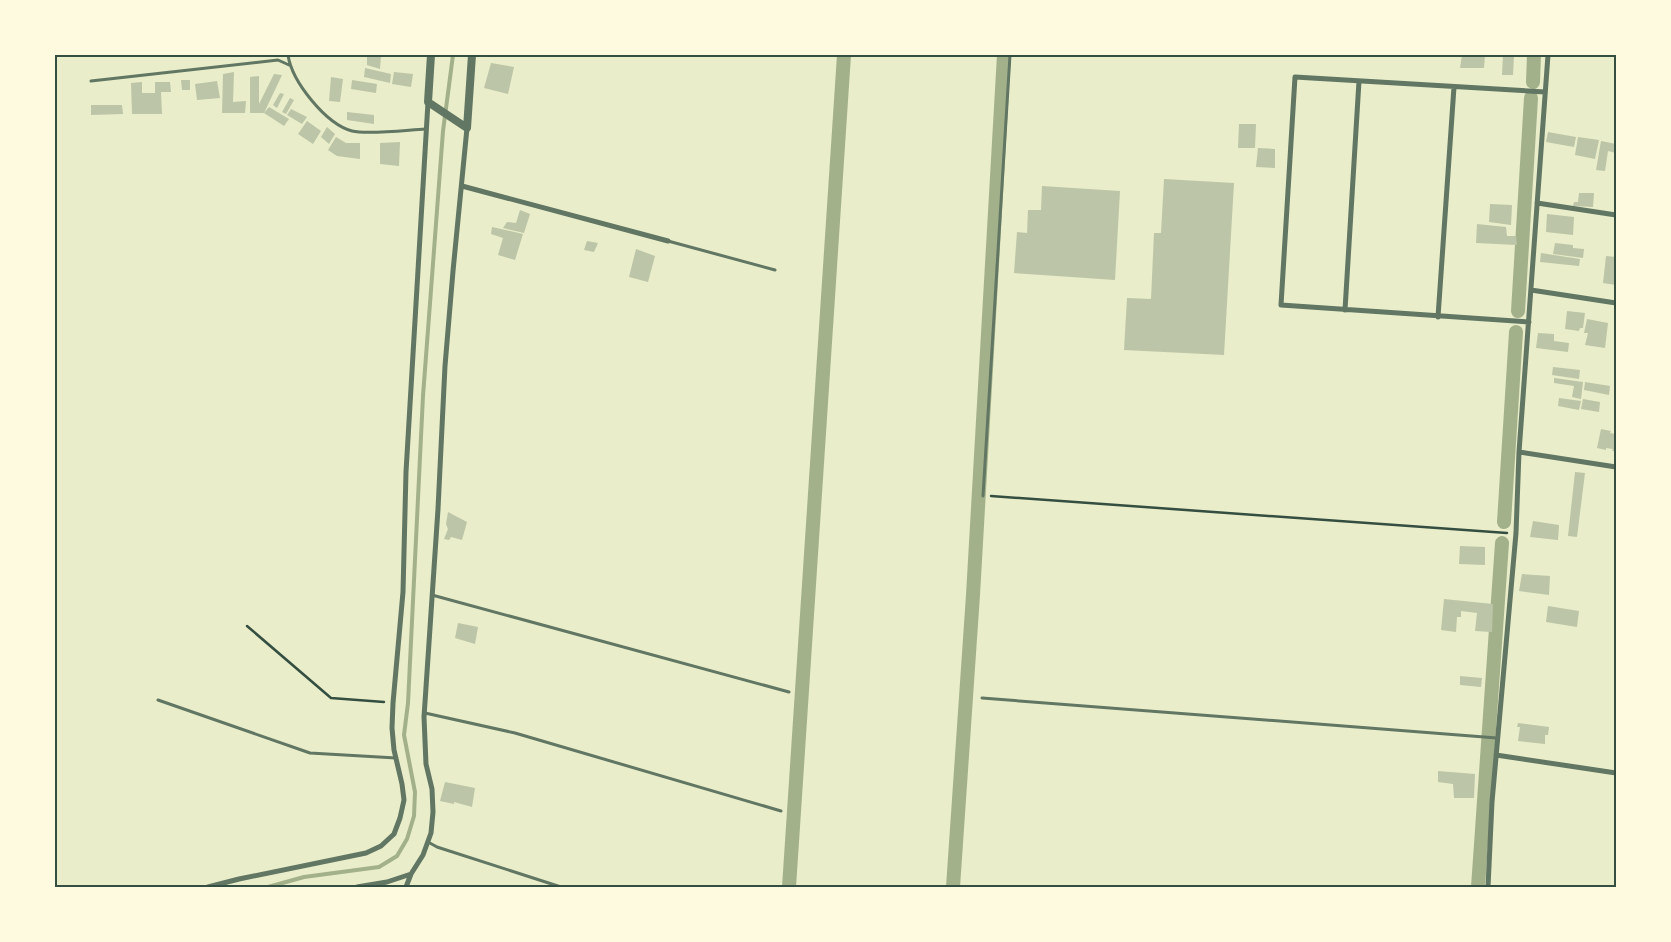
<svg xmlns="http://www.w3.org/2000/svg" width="1671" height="942" viewBox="0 0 1671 942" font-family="'Libre Baskerville',serif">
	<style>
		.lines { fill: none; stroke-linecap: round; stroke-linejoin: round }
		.stream { stroke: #a3b18a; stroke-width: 4 }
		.canal { stroke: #a3b18a; stroke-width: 14 }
		.building { fill: #bcc5a7 }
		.path { stroke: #344e41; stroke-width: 2.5 }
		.service { stroke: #617663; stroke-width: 3 }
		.minor { stroke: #617663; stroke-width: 5 }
		.tertiary { stroke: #617663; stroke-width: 8 }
		.neatline { fill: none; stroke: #344e41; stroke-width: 2 }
	</style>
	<rect width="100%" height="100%" fill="#e9edc9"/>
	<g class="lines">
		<!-- stream -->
		<path class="stream" d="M268,887L304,877L379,867L397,856L407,839L414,816L415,792L404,735L408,703L423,396L443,131L453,55"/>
		<!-- canal -->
		<path class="canal" d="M1533,82L1534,55
			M1518,311L1531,98
			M1504,522L1516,332
			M789,887L844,55
			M953,887L973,595L1004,55
			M1478,887L1502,543"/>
	</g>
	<!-- building -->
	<path class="building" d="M367,55L381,56L380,69L367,65Z
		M1462,55H1485L1484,68H1460Z
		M1503,55H1514L1513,75H1502Z
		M491,63L514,67L508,94L484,88Z
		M365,68L391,74L390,83L364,77Z
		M234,72L233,102L246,101L245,113H222L223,74Z
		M394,72L413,74L411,87L392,84Z
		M274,74L282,75L264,113H250V77L259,76V104Z
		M331,77L343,79L340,102L329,101Z
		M181,80H190V90H182Z
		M352,80L377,84L376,93L351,89Z
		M217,81L220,98L197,100L195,84Z
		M142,82V93H155V82H170L171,92H161L162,114H132L131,83Z
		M280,93L284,94L277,108L273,105Z
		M290,98L294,100L286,114L282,112Z
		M91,105H122L123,114L91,115Z
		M269,107L289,119L284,126L264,113Z
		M291,109L307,117L302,124L287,115Z
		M347,112L374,115V124L347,120Z
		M307,121L321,131L313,144L298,134Z
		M1239,124H1256L1255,148H1238Z
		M327,127L335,134L329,144L321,137Z
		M1548,132L1576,137L1574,147L1546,142Z
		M336,137L346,143H360V159L337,156L328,150Z
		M1578,137L1599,140L1595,159L1575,155Z
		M1601,141L1616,144V153L1608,151L1605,171L1596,170Z
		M400,142L399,166L380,164V143Z
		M1258,148L1275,149V168L1256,167Z
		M1164,179L1234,183L1224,355L1124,350L1127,298L1151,299L1154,233H1161Z
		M1042,186L1120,191L1115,280L1014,273L1017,232L1027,233L1028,210H1041Z
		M1579,193H1594L1593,207L1573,206L1574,202H1578Z
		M1490,204L1512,205L1511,225L1489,222Z
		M520,210L530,214L524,233L503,228L507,222L516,223Z
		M1547,214L1574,217L1573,235L1546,232Z
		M1477,224L1506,227L1507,236H1516L1517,245L1476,243Z
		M492,227L523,234L515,260L498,255L503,238L491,234Z
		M587,241L598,243L594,252L584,250Z
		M1555,243L1573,245V248L1584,249L1583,258L1553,254Z
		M636,249L655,256L648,282L629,277Z
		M1541,253L1580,259L1579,266L1540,262Z
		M1606,256L1616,257V285L1603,283Z
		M1567,311L1585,313L1583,328H1580L1579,331L1565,329Z
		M1587,319L1608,323L1605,348L1585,345L1588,333H1584Z
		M1538,333L1554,334V341L1569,343L1568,352L1536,348Z
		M1553,367L1580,370L1579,379L1552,375Z
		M1554,378L1583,382L1581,399L1572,397L1574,386L1554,383Z
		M1585,382L1610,386L1609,395L1584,390Z
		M1559,398L1581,401L1579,410L1558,406Z
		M1583,399L1600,402L1599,412L1581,409Z
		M1601,429L1611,431L1610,433L1616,434V451H1612L1613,449L1606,448V450L1597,448Z
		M1575,472L1585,473L1577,537L1568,536Z
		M448,512L467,522L462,540L451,537L449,540L444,539L448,529L446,524Z
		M1533,521L1559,525L1558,540L1530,537Z
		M1460,546L1485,547V565L1459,564Z
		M1522,574L1550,576L1549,595L1519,591Z
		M1444,599L1493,604L1492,632L1475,631L1477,613L1461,611V617H1457L1456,632L1441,630Z
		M1548,606L1579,611L1577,627L1546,622Z
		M458,623L478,627L475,644L455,638Z
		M1460,676L1482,678L1481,687L1460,685Z
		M1518,723L1549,727L1548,735H1545V744L1518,741L1520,727H1517Z
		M1438,771L1475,774L1474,798H1454L1453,784L1438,782Z
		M445,782L475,788L472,807L454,802V804L440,801Z"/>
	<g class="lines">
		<!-- path -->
		<path class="path" d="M991,496L1507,533
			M247,626L331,698L384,702"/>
		<!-- service -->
		<path class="service" d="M288,55C292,82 326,124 352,131C368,135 407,130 425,129
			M91,81L278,60L289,65
			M668,241L775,270
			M983,496L1010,55
			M432,595L789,692
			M982,698L1497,738
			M158,700L310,753L396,758
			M425,713L515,733L781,811
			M428,842L437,847L561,887"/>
		<!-- minor -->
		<path class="minor" d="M462,186L668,241
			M1537,203L1616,215
			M1531,290L1616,303
			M1345,310L1359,81
			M1438,317L1454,87
			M1529,322L1281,305L1295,77L1545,92
			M1519,452L1616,467
			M1496,755L1616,773
			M208,887L239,879L366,853L381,846L394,834L400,818L404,800L402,784L394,750L392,728L393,703L403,592L406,472L428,102
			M357,887L387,882L411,874
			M406,887L411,874L423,855L431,833L433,812L432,789L426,764L424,717L438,509L445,366L453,271L467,128
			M1488,887L1492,802L1516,533L1519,452L1548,55"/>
		<!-- tertiary -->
		<path class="tertiary" d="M431,55L428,102L467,128L472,55"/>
	</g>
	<!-- border -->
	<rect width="1671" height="942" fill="none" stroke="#fefae0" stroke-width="112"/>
	<rect x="56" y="56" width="1559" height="830" class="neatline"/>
</svg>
